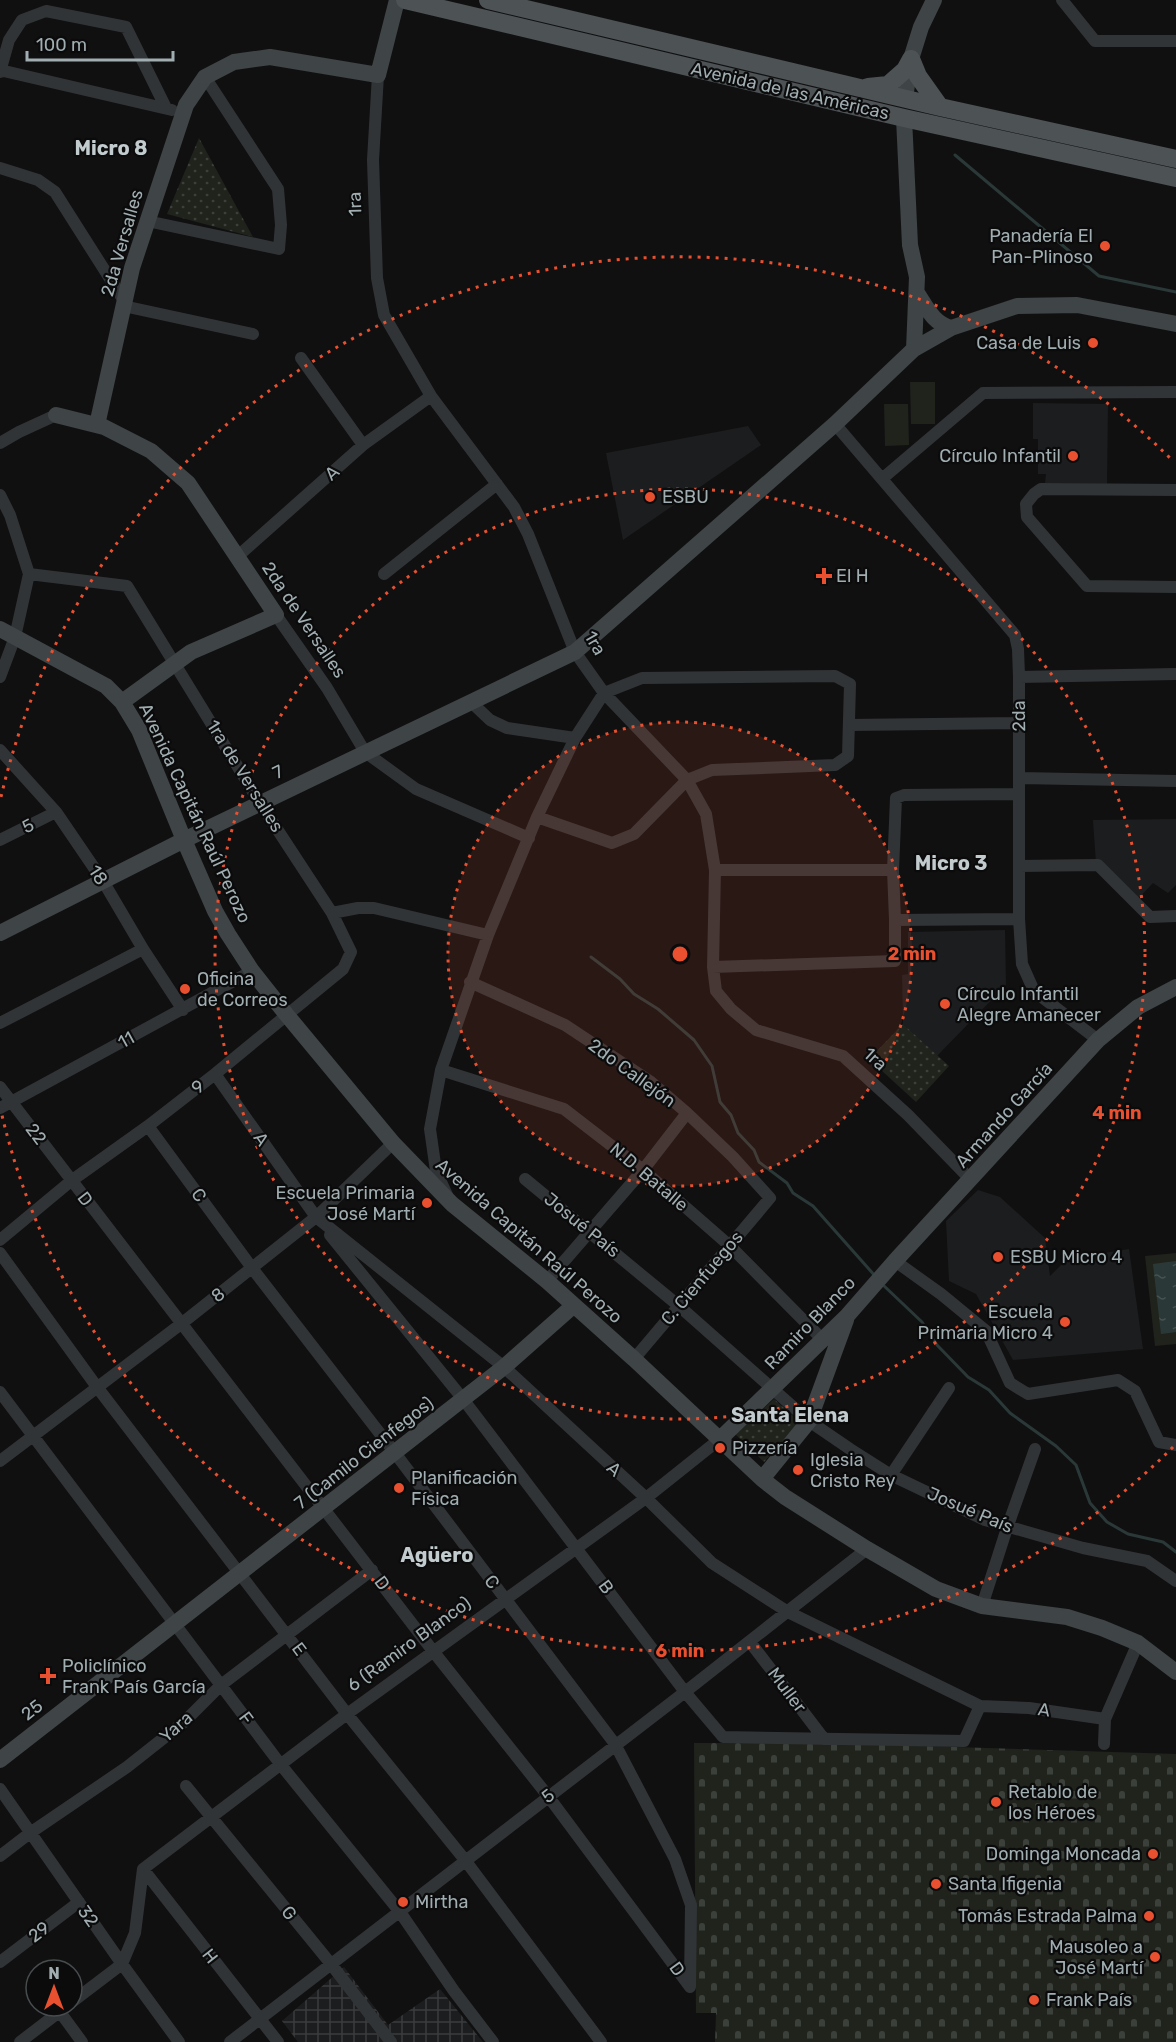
<svg xmlns="http://www.w3.org/2000/svg" width="1176" height="2042" viewBox="0 0 1176 2042" font-family="Rubik,sans-serif">
	<style>
		.built { fill: #1c1d1e }
		.industrial { fill: url(#industrial-grid) }
		.grass { fill: url(#grass-dots) }
		.cemetery { fill: url(#cemetery-stones) }
		.pitch { fill: #1f231c }
		.water { fill: url(#water-ripples) }
		.lines { fill: none; stroke-linecap: round; stroke-linejoin: round }
		.stream { stroke: #2a3938; stroke-width: 3 }
		.street { stroke: #313436; stroke-width: 12 }
		.secondary { stroke: #3f4446; stroke-width: 16 }
		.primary { stroke: #4d5255; stroke-width: 18 }
		.ring { fill: none; stroke: #e9502f; stroke-width: 3; stroke-dasharray: 3 6 }
		.poi-dot { fill: #e9502f; stroke: #0b0b0c; stroke-width: 2 }
		.labels { text-anchor: middle; dominant-baseline: central; stroke-width: 4.5; stroke-linejoin: round; paint-order: stroke }
		.street-label { font-size: 18px; fill: #a1aeb1; stroke: #0b0b0c }
		.poi-label { font-size: 18px; fill: #a1aeb1; stroke: #0b0b0c; text-anchor: start }
		.neighbourhood-label { font-size: 20px; font-weight: bold; fill: #c2cbce; stroke: #0b0b0c }
		.centre { fill: #e9502f; stroke: #0b0b0c; stroke-width: 3 }
		.ring-label { font-size: 18px; text-anchor: middle; font-weight: bold; fill: #e9502f; stroke: #0b0b0c; stroke-width: 4.5; stroke-linejoin: round; paint-order: stroke }
	</style>
	<defs>
		<pattern id="industrial-grid" width="8" height="8" patternUnits="userSpaceOnUse" patternTransform="scale(1.5)"><rect width="8" height="8" fill="#1c1d1e"/><path d="M0 4h8M4 0v8" fill="none" stroke="#3a3b3c"/></pattern>
		<pattern id="grass-dots" width="8" height="8" patternUnits="userSpaceOnUse" patternTransform="scale(1.5)"><rect width="8" height="8" fill="#1f231c"/><path d="M2 2h.1M6 6h.1" fill="none" stroke="#3c403b" stroke-width="1.8" stroke-linecap="round"/></pattern>
		<pattern id="cemetery-stones" width="16" height="16" patternUnits="userSpaceOnUse" patternTransform="scale(1.5)"><rect width="16" height="16" fill="#1f231c"/><path d="M2 7V4a2 2 0 0 1 4 0v3zM10 15v-3a2 2 0 0 1 4 0v3z" fill="#3c403b"/></pattern>
		<pattern id="water-ripples" width="26" height="14" patternUnits="userSpaceOnUse" patternTransform="scale(1.5)"><rect width="26" height="14" fill="#2a3938"/><path d="M2 4q2-2 4 0t4 0M15 11q2-2 4 0t4 0" fill="none" stroke="#465352"/></pattern>
	</defs>
	<rect width="100%" height="100%" fill="#101011"/>
	<!-- built -->
	<path class="built" d="M1033,403L1108,404L1107,484L1045,483L1046,474H1038V439H1033Z
		M748,426L761,445L623,540L606,453Z
		M1176,819V885L1168,893L1153,883L1135,902L1096,864L1093,820Z
		M1005,930L1006,985L937,1056L903,1024L902,975L908,974V932Z
		M978,1190L1000,1197L1045,1238L1050,1276L1067,1259L1129,1249L1143,1349L1013,1360L976,1294L949,1281L946,1221Z"/>
	<!-- industrial -->
	<path class="industrial" d="M344,1967L388,2025L440,1989L483,2042H298L282,2021Z"/>
	<!-- grass -->
	<path class="grass" d="M199,138L253,237L167,214Z
		M903,1024L949,1066L916,1102L869,1059Z
		M774,1399L801,1423L764,1462L735,1434Z"/>
	<!-- cemetery -->
	<path class="cemetery" d="M694,1743H827L1176,1754V2042H715L716,2013H696Z"/>
	<!-- pitch -->
	<path class="pitch" d="M910,382H935V424H911Z
		M884,404H908L909,445L885,446Z
		M1176,1253V1344L1155,1346L1145,1256Z"/>
	<!-- water -->
	<path class="water" d="M1176,1261V1332L1161,1334L1153,1264Z"/>
	<g class="lines">
		<!-- stream -->
		<path class="stream" d="M955,155L1099,276L1176,292
			M591,957L620,979L634,994L658,1009L694,1040L712,1066L720,1102L731,1115L738,1133L754,1150L759,1162L787,1183L793,1193L813,1206L876,1277
			M882,1284L922,1322L937,1345L968,1377L989,1390L1010,1413L1056,1446L1076,1465L1090,1503L1107,1522L1128,1534L1163,1542L1176,1552"/>
		<!-- street -->
		<path class="street" d="M1062,0L1095,41H1176
			M0,70L172,110
			M0,72L9,40L22,20L46,11L126,27L166,108
			M378,75L373,160L377,278L384,315L431,396L514,507L528,534L575,652L604,693L687,780L706,814L715,870L713,967L716,991L731,1009L756,1030L843,1056L908,1115L971,1180
			M0,168L38,180L55,192L128,307L253,334
			M147,221L279,249L281,225L278,189L205,77
			M301,358L363,445
			M835,424L1015,635L1018,649L1019,677V919L1022,964L1034,991L1098,1040
			M0,443L19,432L56,415
			M883,478L983,393L1176,392
			M1176,490L1041,489L1034,494L1026,504L1027,517L1087,586L1176,587
			M0,495L10,515L29,574L15,637L0,677
			M238,556L363,445L431,396
			M384,574L497,484
			M276,615L327,688L365,752L416,789L529,838
			M1019,677L1176,674
			M470,701L490,720L507,728L575,738
			M849,725L1019,723
			M0,750L56,812L103,881L143,949L183,1010
			M1020,778L1176,781
			M1019,794L904,795L896,798L893,870L895,920L1019,919
			M0,840L56,812
			M1019,866L1098,865L1150,917L1176,916
			M715,870H893
			M332,913L358,908H374L488,935
			M713,967L895,961V920
			M470,982L565,1025L651,1082L687,1113L733,1157L770,1198L634,1359
			M0,1023L143,949
			M441,1070L564,1109L643,1170L730,1246L823,1340
			M215,1074L316,1217L504,1367L646,1498L712,1563L788,1612L980,1706L1029,1708L1105,1719
			M0,1087L433,1651L548,1796L690,1987
			M0,1108L252,971
			M148,1126L252,1268L395,1453L615,1744L675,1859L691,1905L690,1987
			M525,1179L679,1306L809,1421L850,1449L891,1475L985,1520L1083,1548L1147,1561L1176,1581
			M447,1195L436,1171L430,1129L441,1070L488,935L537,817L575,738L604,693L642,678L835,676L850,684L848,756L835,765L712,770L687,780L634,834L612,843L537,817
			M330,1235L463,1399L685,1692L723,1737L964,1741L980,1706
			M0,1240L71,1181L148,1126L215,1074L343,969L351,952L332,913L260,803L127,586L29,574
			M0,1253L97,1387L347,1714L465,1860L601,2042
			M895,1261L941,1294L986,1331L1010,1383L1028,1394L1118,1380L1135,1391L1159,1442L1176,1445
			M547,1281L643,1170L687,1113
			M0,1392L281,1765L400,1912L454,1991L493,2042
			M0,1461L181,1324L316,1217L393,1143
			M891,1475L949,1388
			M982,1606L1007,1528L1035,1449
			M750,1642L824,1739
			M1104,1744L1105,1719L1138,1643
			M186,1786L331,1964L391,2042
			M0,1789L122,1964L179,2042
			M0,1856L30,1833L127,1767L184,1722L221,1685L372,1570
			M143,1869L278,2042
			M0,1962L79,1902
			M72,2002L122,1964L135,1933L143,1869L347,1714L646,1498L720,1439
			M60,2012L82,2042
			M20,2042L67,2006
			M230,2042L685,1692L867,1549"/>
		<!-- secondary -->
		<path class="secondary" d="M905,98L911,59L921,27L934,0
			M904,118L910,245L917,277L914,349
			M917,293C927,308 933,323 951,328
			M56,415L104,427L151,451L188,483L276,615L191,652L122,702
			M97,425L132,268L186,105L205,77L234,62L270,57L378,75L397,0
			M0,629L106,686L122,702L139,730L184,840L215,911L228,934L252,971L286,1014L393,1143L452,1204L547,1281L634,1359L762,1479L785,1497L867,1549L936,1589L982,1606L1067,1617L1102,1628L1138,1643L1176,1672
			M0,933L184,840L575,652L835,424L914,349L951,328L1017,306L1077,305L1176,324
			M720,1439L847,1316L895,1261L1098,1040L1138,1007L1176,987
			M762,1479L809,1421L846,1320
			M0,1760L504,1367L573,1306"/>
		<!-- primary -->
		<path class="primary" d="M405,0L904,118L1176,178
			M488,0L940,107L1176,159
			M911,59L918,76L940,107
			M868,87L888,85L905,70L911,59"/>
	</g>
	<!-- distance rings -->
	<circle cx="680" cy="954" r="232" fill="#e9502f" fill-opacity=".12"/>
	<g class="ring">
		<circle cx="680" cy="954" r="232"/>
		<circle cx="680" cy="954" r="465"/>
		<path d="M1173 1447A697 697 0 0 1 1 1111M1 797A697 697 0 0 1 1173 461"/>
	</g>
	<!-- markers -->
	<g class="poi-dot">
		<circle cx="1105" cy="246" r="6"/>
		<circle cx="1093" cy="343" r="6"/>
		<circle cx="1073" cy="456" r="6"/>
		<circle cx="650" cy="497" r="6"/>
		<path d="M821 567h6v6h6v6h-6v6h-6v-6h-6v-6h6z"/>
		<circle cx="185" cy="989" r="6"/>
		<circle cx="945" cy="1004" r="6"/>
		<circle cx="427" cy="1203" r="6"/>
		<circle cx="998" cy="1257" r="6"/>
		<circle cx="1065" cy="1322" r="6"/>
		<circle cx="720" cy="1448" r="6"/>
		<circle cx="798" cy="1470" r="6"/>
		<circle cx="399" cy="1488" r="6"/>
		<path d="M45 1667h6v6h6v6h-6v6h-6v-6h-6v-6h6z"/>
		<circle cx="996" cy="1802" r="6"/>
		<circle cx="1153" cy="1854" r="6"/>
		<circle cx="936" cy="1884" r="6"/>
		<circle cx="403" cy="1902" r="6"/>
		<circle cx="1149" cy="1916" r="6"/>
		<circle cx="1155" cy="1957" r="6"/>
		<circle cx="1034" cy="2000" r="6"/>
	</g>
	<g class="labels">
		<!-- street labels -->
		<g class="street-label">
			<text transform="translate(790 91) rotate(13)">Avenida de las Américas</text>
			<text transform="translate(355 204) rotate(-92)">1ra</text>
			<text transform="translate(122 243) rotate(-74)">2da Versalles</text>
			<text transform="translate(332 473) rotate(-42)">A</text>
			<text transform="translate(304 620) rotate(56)">2da de Versalles</text>
			<text transform="translate(595 643) rotate(60)">1ra</text>
			<text transform="translate(1019 716) rotate(-91)">2da</text>
			<text transform="translate(278 772) rotate(-26)">7</text>
			<text transform="translate(245 776) rotate(58)">1ra de Versalles</text>
			<text transform="translate(195 813) rotate(65)">Avenida Capitán Raúl Perozo</text>
			<text transform="translate(28 826) rotate(-27)">5</text>
			<text transform="translate(98 875) rotate(57)">18</text>
			<text transform="translate(126 1040) rotate(-29)">11</text>
			<text transform="translate(875 1059) rotate(42)">1ra</text>
			<text transform="translate(632 1073) rotate(36)">2do Callejón</text>
			<text transform="translate(198 1087) rotate(-38)">9</text>
			<text transform="translate(1004 1115) rotate(-48)">Armando García</text>
			<text transform="translate(36 1134) rotate(53)">22</text>
			<text transform="translate(261 1139) rotate(55)">A</text>
			<text transform="translate(649 1177) rotate(40)">N.D. Batalle</text>
			<text transform="translate(199 1195) rotate(54)">C</text>
			<text transform="translate(85 1199) rotate(52)">D</text>
			<text transform="translate(582 1225) rotate(39)">Josué País</text>
			<text transform="translate(529 1241) rotate(41)">Avenida Capitán Raúl Perozo</text>
			<text transform="translate(702 1278) rotate(-50)">C. Cienfuegos</text>
			<text transform="translate(218 1295) rotate(-38)">8</text>
			<text transform="translate(810 1323) rotate(-46)">Ramiro Blanco</text>
			<text transform="translate(364 1453) rotate(-38)">7 (Camilo Cienfegos)</text>
			<text transform="translate(614 1469) rotate(42)">A</text>
			<text transform="translate(970 1510) rotate(23)">Josué País</text>
			<text transform="translate(492 1582) rotate(53)">C</text>
			<text transform="translate(382 1583) rotate(53)">D</text>
			<text transform="translate(606 1587) rotate(53)">B</text>
			<text transform="translate(409 1644) rotate(-36)">6 (Ramiro Blanco)</text>
			<text transform="translate(299 1649) rotate(53)">E</text>
			<text transform="translate(787 1690) rotate(53)">Muller</text>
			<text transform="translate(32 1710) rotate(-38)">25</text>
			<text transform="translate(1044 1710) rotate(8)">A</text>
			<text transform="translate(246 1718) rotate(53)">F</text>
			<text transform="translate(176 1727) rotate(-41)">Yara</text>
			<text transform="translate(548 1796) rotate(-38)">5</text>
			<text transform="translate(289 1913) rotate(51)">G</text>
			<text transform="translate(88 1916) rotate(55)">32</text>
			<text transform="translate(39 1932) rotate(-37)">29</text>
			<text transform="translate(210 1956) rotate(52)">H</text>
			<text transform="translate(677 1969) rotate(54)">D</text>
		</g>
		<!-- poi labels -->
		<g class="poi-label">
			<text x="1093" y="236" text-anchor="end">Panadería El<tspan x="1093" dy="21">Pan-Plinoso</tspan></text>
			<text x="1081" y="343" text-anchor="end">Casa de Luis</text>
			<text x="1061" y="456" text-anchor="end">Círculo Infantil</text>
			<text x="662" y="497">ESBU</text>
			<text x="836" y="576">El H</text>
			<text x="197" y="979">Oficina<tspan x="197" dy="21">de Correos</tspan></text>
			<text x="957" y="994">Círculo Infantil<tspan x="957" dy="21">Alegre Amanecer</tspan></text>
			<text x="415" y="1193" text-anchor="end">Escuela Primaria<tspan x="415" dy="21">José Martí</tspan></text>
			<text x="1010" y="1257">ESBU Micro 4</text>
			<text x="1053" y="1312" text-anchor="end">Escuela<tspan x="1053" dy="21">Primaria Micro 4</tspan></text>
			<text x="732" y="1448">Pizzería</text>
			<text x="810" y="1460">Iglesia<tspan x="810" dy="21">Cristo Rey</tspan></text>
			<text x="411" y="1478">Planificación<tspan x="411" dy="21">Física</tspan></text>
			<text x="62" y="1666">Policlínico<tspan x="62" dy="21">Frank País García</tspan></text>
			<text x="1008" y="1792">Retablo de<tspan x="1008" dy="21">los Héroes</tspan></text>
			<text x="1141" y="1854" text-anchor="end">Dominga Moncada</text>
			<text x="948" y="1884">Santa Ifigenia</text>
			<text x="415" y="1902">Mirtha</text>
			<text x="1137" y="1916" text-anchor="end">Tomás Estrada Palma</text>
			<text x="1143" y="1947" text-anchor="end">Mausoleo a<tspan x="1143" dy="21">José Martí</tspan></text>
			<text x="1046" y="2000">Frank País</text>
		</g>
		<!-- neighbourhood labels -->
		<g class="neighbourhood-label">
			<text x="111" y="148">Micro 8</text>
			<text x="951" y="863">Micro 3</text>
			<text x="790" y="1415">Santa Elena</text>
			<text x="437" y="1555">Agüero</text>
		</g>
	</g>
	<circle cx="680" cy="954" r="9" class="centre"/>
	<g class="ring-label">
		<text x="912" y="960">2 min</text>
		<text x="1117" y="1119">4 min</text>
		<text x="680" y="1657">6 min</text>
	</g>
	<!-- north arrow -->
	<g transform="translate(54 1988)"><circle r="28" fill="#0b0b0c" stroke="#474c4e" stroke-width="1.5"/>
	<path d="M0-4.5L10 22L0 15L-10 22Z" fill="#e9502f"/>
	<text y="-9" font-size="16" font-weight="bold" text-anchor="middle" fill="#a1aeb1">N</text>
	</g>
	<!-- scale -->
	<path d="M27 51v9h146v-9" fill="none" stroke="#a1aeb1" stroke-width="3"/>
	<text x="36" y="51" font-size="18" fill="#a1aeb1" stroke="#0b0b0c" stroke-width="4.5" paint-order="stroke">100 m</text>
</svg>
